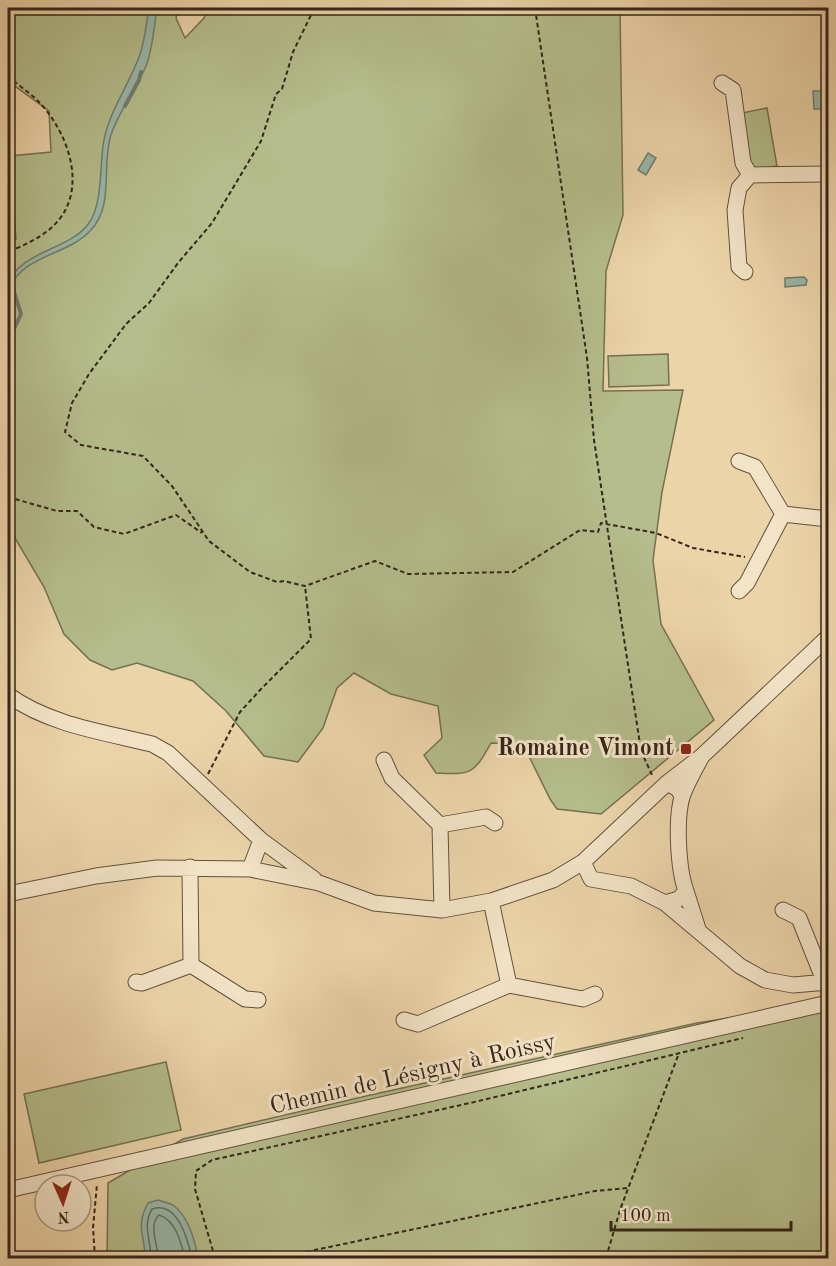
<svg xmlns="http://www.w3.org/2000/svg" width="836" height="1266" viewBox="0 0 836 1266" font-family="'Old Standard TT',serif">
	<style>
		.green { fill: #b4bd8b; stroke: #747152; stroke-width: 1.5 }
		.water { fill: #99b8a9; stroke: #717d70; stroke-width: 1.5 }
		.lines { fill: none; stroke-linecap: round; stroke-linejoin: round }
		.shore { stroke: #676e62; stroke-width: 1.5 }
		.stream { stroke: #717d70; stroke-width: 4 }
		.minor-casing { stroke: #63513e; stroke-width: 17 }
		.path { stroke: #35251a; stroke-width: 2; stroke-dasharray: 4.5 3; stroke-linecap: butt }
		.minor { stroke: #f3e3c7; stroke-width: 15 }
		.poi-dot { fill: #8f2418; stroke: #f3e3c7; stroke-width: 2 }
		.labels { text-anchor: middle; dominant-baseline: central; stroke-width: 6; stroke-linejoin: round; paint-order: stroke }
		.poi-label { font-size: 24px; font-weight: bold; fill: #35251a; stroke: #f3e3c7; text-anchor: end }
		.street-label { font-size: 24px; fill: #35251a; stroke: #f3e3c7 }
	</style>
	<rect width="100%" height="100%" fill="#ecd4a9"/>
	<filter id="stains"><feTurbulence type="fractalNoise" baseFrequency=".00333" numOctaves="4"/><feColorMatrix values="0 0 0 0 .2 0 0 0 0 .09 0 0 0 0 .02 0 0 0 .5 -.17"/></filter>
	<radialGradient id="worn" r=".72"><stop offset=".6" stop-color="#630" stop-opacity="0"/><stop offset="1" stop-color="#630" stop-opacity=".3"/></radialGradient>
	<!-- green -->
	<path class="green" d="M8,8H179L176,18L185,38L204,18L208,8H620L623,215L606,271L603,391L683,390L662,492L653,560L661,624L714,720L601,814L557,809L550,799L523,744L491,743C474,774 471,775 436,773L424,755L442,738L438,706L391,694L354,673L337,688L323,728L298,762L264,756L226,711L193,681L137,663L112,670L90,660L64,634L44,587L15,538L8,475V240L16,239L10,156L51,152L49,111L8,81Z
		M767,108L777,166L751,170L742,113Z
		M668,354L669,385L609,387L608,356Z
		M828,1002V1258H107L108,1183L183,1139L366,1096L697,1023Z
		M166,1062L181,1130L39,1163L24,1094Z"/>
	<!-- water -->
	<path class="water" d="M149,8H157C154,27 153,48 146,66C136,89 119,111 111,135C101,165 115,206 90,231C68,255 23,255 10,288L8,286C17,251 71,250 89,223C102,205 100,168 103,146C107,114 128,87 139,57C145,42 146,24 149,8Z
		M813,91H822L823,109H814Z
		M648,153L656,158L646,175L638,170Z
		M804,277L807,280L806,285L785,287V278Z
		M158,1200C163,1202 169,1203 173,1205C188,1216 195,1241 198,1258H145C145,1235 135,1227 148,1203Z"/>
	<g class="lines">
		<!-- shore -->
		<path class="shore" d="M151,1258C151,1240 142,1226 152,1209C178,1200 188,1241 192,1258
			M158,1258C158,1245 148,1225 159,1215C176,1220 181,1243 185,1258"/>
		<!-- stream -->
		<path class="stream" d="M125,106L139,80L141,72
			M8,336L13,331L21,314L11,282"/>
		<!-- minor casing -->
		<g class="minor-casing">
			<path id="minor" d="M722,83L733,90L743,163L750,175L828,174
				M745,272L739,267L735,210L739,188L750,175
				M739,461L755,467L783,514L828,519
				M739,591L747,583L783,514
				M8,695C50,725 103,732 152,744L168,753L261,840L314,879
				M384,760L392,778L440,825L442,910
				M667,783L702,756L828,637
				M682,796L678,789L667,783L583,862L591,879L631,886L665,903L679,899L686,891C678,869 675,816 683,794C688,781 695,769 702,756
				M440,825L486,817L495,823
				M250,869L261,840
				M686,891L698,929
				M8,894L96,876L157,868L250,869L319,883L374,903L442,910L491,901L553,880L583,862
				M665,903L740,966L765,980L793,985L828,982
				M783,910L799,918L825,983
				M191,965L245,999L258,1000
				M136,982L142,983L191,965L190,867
				M509,985L583,999L595,994
				M404,1020L418,1024L509,985L491,901
				M8,1190L828,1003"/>
		</g>
		<!-- path -->
		<path class="path" d="M312,8L311,15L293,52L282,89L276,94L261,141L212,223L178,263L149,303L126,324L89,374L72,403L65,432L81,445L143,456L172,486L209,541L250,572L277,582L284,581L305,586L375,561L408,574L513,572L580,530L598,532L601,523L656,533L693,548L745,557
			M535,8L587,358L594,440L641,751L653,777
			M8,76C17,84 27,91 36,99C65,127 87,181 61,217C48,235 27,244 8,252
			M8,497L57,511H77L94,527L124,534L176,515L202,533
			M208,774L240,712L261,689L311,639L305,586
			M95,1258L93,1228L97,1184
			M215,1258L195,1189L196,1171L212,1160L470,1103L743,1038
			M277,1258L595,1191L628,1188
			M606,1258L620,1210L679,1053"/>
		<!-- minor -->
		<use href="#minor" class="minor"/>
	</g>
	<!-- markers -->
	<rect class="poi-dot" x="680" y="743" width="12" height="12" rx="3"/>
	<g class="labels">
		<!-- poi labels -->
		<g class="poi-label">
			<text x="674" y="749">Romaine Vimont</text>
		</g>
		<!-- street labels -->
		<g class="street-label">
			<text transform="translate(413 1075) rotate(-13)">Chemin de Lésigny à Roissy</text>
		</g>
	</g>
	<!-- margin -->
	<rect width="836" height="1266" fill="none" stroke="#ecd4a9" stroke-width="30"/>
	<rect x="9" y="9" width="818" height="1248" fill="none" stroke="#35251a" stroke-width="3"/>
	<rect x="15" y="15" width="806" height="1236" fill="none" stroke="#35251a" stroke-width="1.5"/>
	<!-- north arrow -->
	<g transform="translate(63 1203) rotate(177)"><circle r="28" fill="#f3e3c7" stroke="#a79782" stroke-width="1.5"/>
	<path d="M0-4.5L10 22L0 15L-10 22Z" fill="#8f2418"/>
	<text y="-9" font-size="16" font-weight="bold" text-anchor="middle" fill="#35251a">N</text>
	</g>
	<!-- scale -->
	<path d="M611 1221v9h180v-9" fill="none" stroke="#35251a" stroke-width="3"/>
	<text x="620" y="1221" font-size="18" fill="#35251a" stroke="#f3e3c7" stroke-width="4.5" paint-order="stroke">100 m</text>
	<rect width="100%" height="100%" filter="url(#stains)"/>
	<rect width="100%" height="100%" fill="url(#worn)"/>
</svg>
